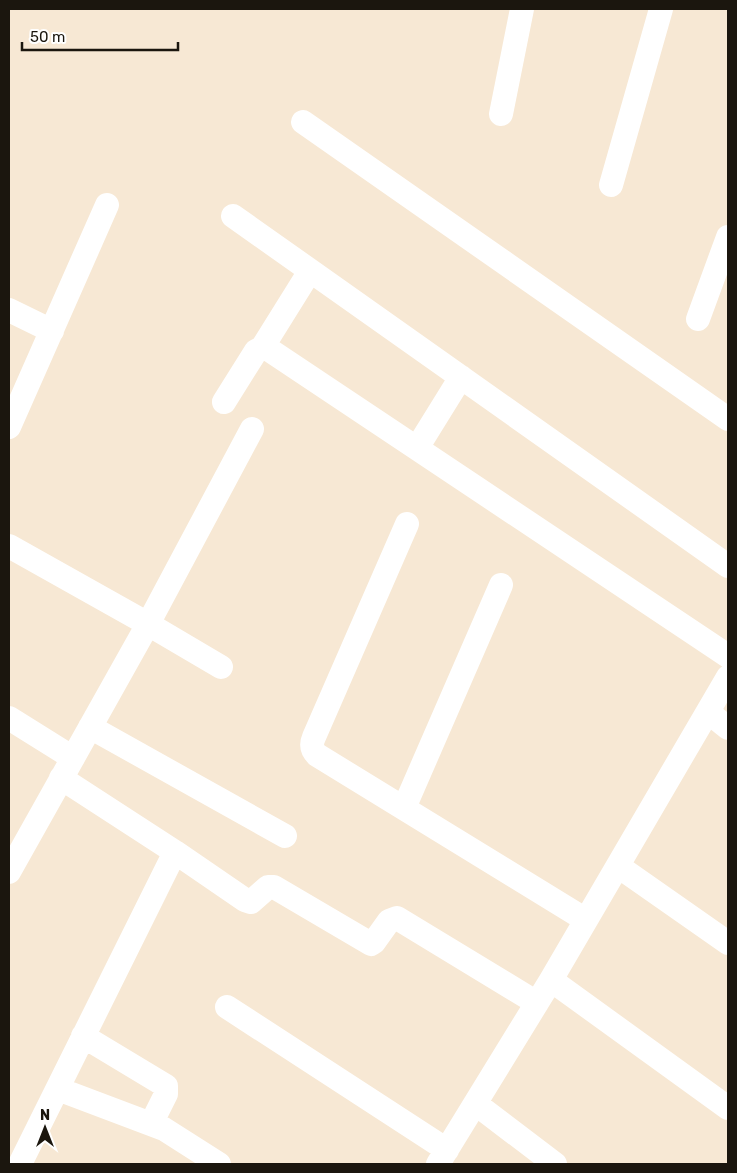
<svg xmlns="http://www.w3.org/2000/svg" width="737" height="1173" viewBox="0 0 737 1173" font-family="Rubik,sans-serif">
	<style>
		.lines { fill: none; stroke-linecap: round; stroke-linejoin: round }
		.minor { stroke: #fff; stroke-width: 24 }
	</style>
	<rect width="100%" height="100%" fill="#f7e8d4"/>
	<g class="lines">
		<!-- minor -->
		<path class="minor" d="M501,114L522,9
			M303,122L728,419
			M611,185L661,9
			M233,216L728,566
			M9,310L52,331
			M698,319L728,237
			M262,348L310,271
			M224,402L256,351L262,348L268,349L728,656
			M9,427L107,205
			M417,448L461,377
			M407,524L314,737C311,744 311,749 317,755L586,920
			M9,546L148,624L221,667
			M708,712L728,728
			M9,718L73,758
			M90,727L285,836
			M61,778L175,852L245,900L251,902L268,887H274L371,944L374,942L389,921L397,918L537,1003
			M404,808L501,585
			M618,866L728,943
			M9,872L148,624L252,429
			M551,980L728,1108
			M227,1007L447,1150
			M83,1036L166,1086V1094L151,1124
			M58,1089L164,1129L219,1164
			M476,1104L555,1164
			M20,1164L175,852
			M438,1164L551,980L728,677"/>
	</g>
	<!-- border -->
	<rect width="737" height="1173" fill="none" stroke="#1b160e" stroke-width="20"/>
	<!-- north arrow -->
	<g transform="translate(45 1128)" stroke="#ffffff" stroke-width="4" paint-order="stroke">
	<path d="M0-4L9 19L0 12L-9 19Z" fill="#1b160e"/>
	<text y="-8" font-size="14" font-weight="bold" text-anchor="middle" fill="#1b160e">N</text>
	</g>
	<!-- scale -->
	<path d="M22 42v8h156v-8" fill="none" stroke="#1b160e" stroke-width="2.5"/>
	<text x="30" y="42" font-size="15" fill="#1b160e" stroke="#ffffff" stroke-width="4" paint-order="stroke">50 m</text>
</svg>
